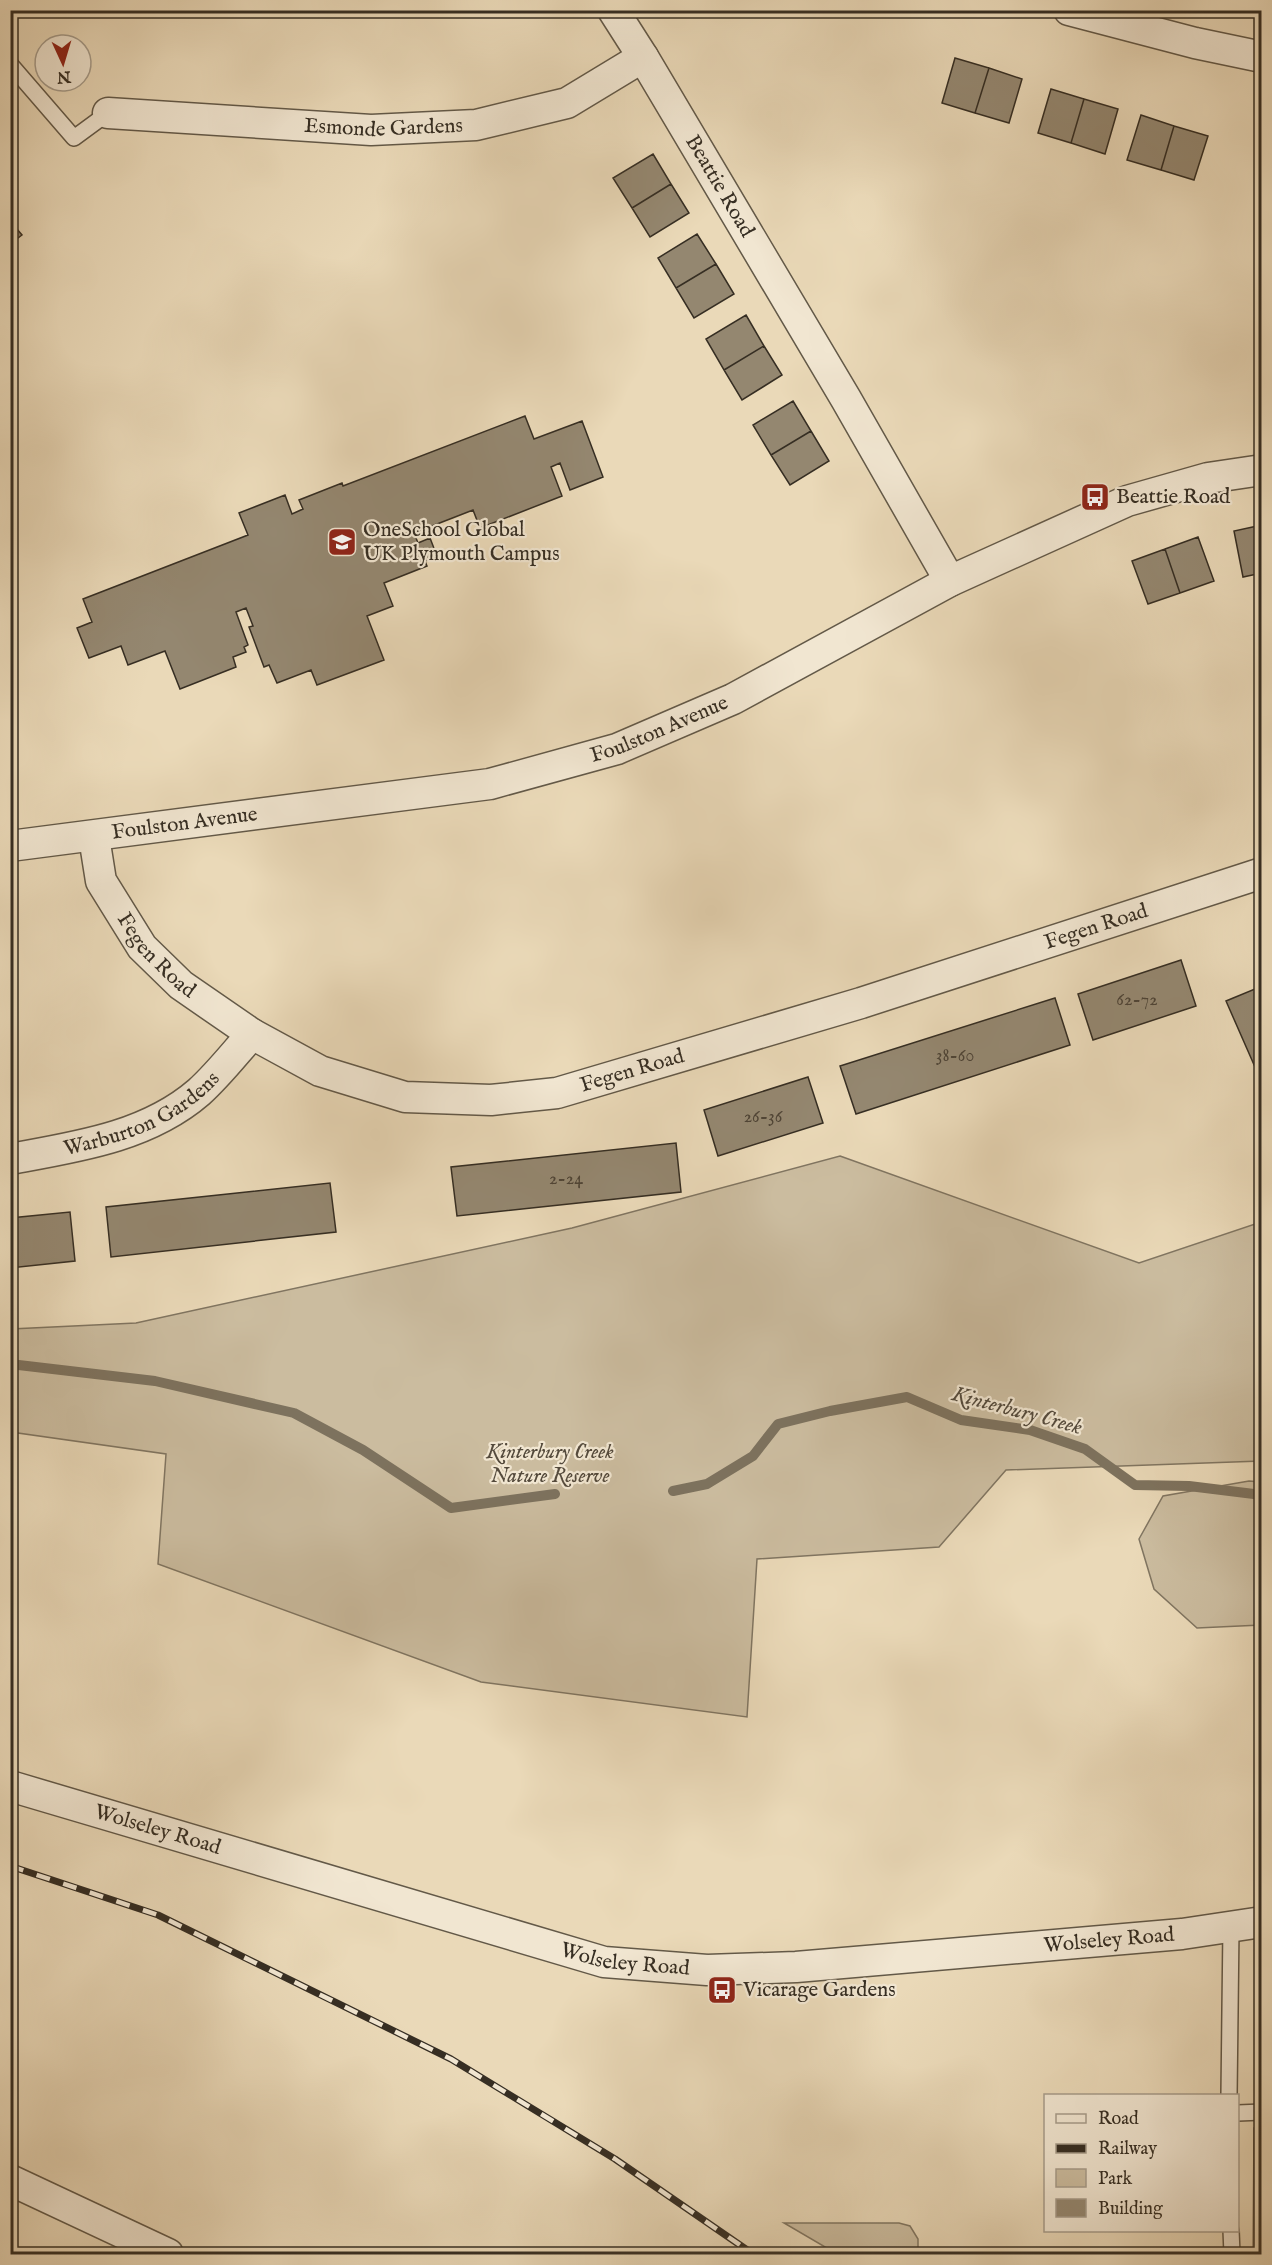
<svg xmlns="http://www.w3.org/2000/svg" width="1272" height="2265" viewBox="0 0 1272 2265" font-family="'IM FELL English',serif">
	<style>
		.green { fill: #cbbc9f; stroke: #807561; stroke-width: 1.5 }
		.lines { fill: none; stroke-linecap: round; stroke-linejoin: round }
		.stream { stroke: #7d725e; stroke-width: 10 }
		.building { fill: #948770; stroke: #362e23; stroke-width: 1.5 }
		.service-casing { stroke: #635948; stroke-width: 18 }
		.minor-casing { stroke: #635948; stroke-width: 33 }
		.service { stroke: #f1e6d1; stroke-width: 15 }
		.minor { stroke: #f1e6d1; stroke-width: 30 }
		.rail-casing { stroke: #362e23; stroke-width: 7 }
		.rail { stroke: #f1e6d1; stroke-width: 4.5; stroke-dasharray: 14; stroke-linecap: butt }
		.labels { text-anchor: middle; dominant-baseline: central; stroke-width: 4.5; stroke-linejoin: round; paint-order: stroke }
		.number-label { font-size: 18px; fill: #4e4436 }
		.street-label { font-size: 21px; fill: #362e23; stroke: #f1e6d1 }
		.poi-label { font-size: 21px; fill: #362e23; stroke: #f1e6d1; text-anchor: start }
		.park-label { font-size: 21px; font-style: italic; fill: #544a3c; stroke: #f1e6d1 }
		.water-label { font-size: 22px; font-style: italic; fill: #544a3c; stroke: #f1e6d1 }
	</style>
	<rect width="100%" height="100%" fill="#ead9b8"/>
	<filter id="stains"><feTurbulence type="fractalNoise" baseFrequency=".00333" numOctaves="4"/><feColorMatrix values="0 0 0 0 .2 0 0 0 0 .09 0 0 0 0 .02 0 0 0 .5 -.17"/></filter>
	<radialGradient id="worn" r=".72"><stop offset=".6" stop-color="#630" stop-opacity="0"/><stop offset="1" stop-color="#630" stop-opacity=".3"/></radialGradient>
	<!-- green -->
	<path class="green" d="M840,1156L1139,1263L1261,1222V1461L1006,1470L939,1547L757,1559L747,1717L481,1682L158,1564L166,1454L11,1432V1329L136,1323L572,1228Z
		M1249,1481L1261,1482V1625L1197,1628L1154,1589L1139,1539L1163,1496Z
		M1254,2128H1261V2254H1253Z
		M784,2223H899L910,2226L918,2239V2254H837Z"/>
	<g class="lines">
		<!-- stream -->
		<path class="stream" d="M10,1364L155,1381L294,1413L363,1450L451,1508L555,1494
			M673,1491L707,1484L753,1456L778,1424L830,1411L907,1397L961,1420L1030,1430L1085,1449L1135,1485L1189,1486L1262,1495"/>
	</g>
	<!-- building -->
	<path class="building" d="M955,58L989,68L975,113L942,103Z
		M989,68L1022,79L1009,123L975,113Z
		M1051,89L1084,99L1071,143L1038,133Z
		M1084,99L1118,109L1105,154L1071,143Z
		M1141,115L1174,126L1161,170L1127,160Z
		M1174,126L1208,136L1194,180L1161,170Z
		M653,154L671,184L632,208L613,178Z
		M671,184L689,213L650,237L632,208Z
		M10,221L22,235L10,244Z
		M697,234L716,264L676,288L658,258Z
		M716,264L734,294L694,318L676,288Z
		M746,315L764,346L724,370L706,339Z
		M764,346L782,375L742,400L724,370Z
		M793,401L811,431L771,455L753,425Z
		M525,416L534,439L582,421L603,477L570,490L560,463L551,467L562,496L480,528L473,510L414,533L418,543L430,538L437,556L425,561L427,566L384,583L393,606L367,616L384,660L317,685L311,670L277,683L269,665L264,667L249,627L253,626L246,608L236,612L248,645L244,647L246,652L233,657L236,667L180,689L165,651L128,665L121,646L89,658L77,628L92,622L83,599L248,535L239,513L285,495L292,514L303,509L299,500L342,483L343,486Z
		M811,431L829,461L790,485L771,455Z
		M1262,525V573L1243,577L1234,531Z
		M1198,537L1214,581L1180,593L1165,549Z
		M1165,549L1180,593L1148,604L1132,561Z
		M1181,960L1196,1006L1093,1040L1078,994Z
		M1262,986V1083L1226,1001Z
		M1055,998L1070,1045L856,1114L840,1066Z
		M808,1077L823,1123L718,1156L704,1110Z
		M676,1143L681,1192L457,1216L451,1167Z
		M330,1183L336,1232L111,1257L106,1207Z
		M70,1212L75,1261L10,1268V1218Z"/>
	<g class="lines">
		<!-- service casing -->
		<g class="service-casing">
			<path id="service" d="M10,64L74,138L108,113
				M1229,2096L1231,1927
				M1238,2113L1262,2112
				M1231,2230L1232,2254"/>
		</g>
		<!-- minor casing -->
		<g class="minor-casing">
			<g id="minor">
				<path id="s1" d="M613,10L643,57L846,399L950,581"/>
				<path d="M1069,10L1195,43L1262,57"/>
				<path id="s2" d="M108,113L371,130L476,125L567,103L643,57"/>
				<path id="s3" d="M94,837L101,881L142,947L181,985L252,1034L320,1071L405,1097L491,1100L557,1093L861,1003L1262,873"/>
				<path id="s4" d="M10,846L490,784L617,749L733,699L950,581L1127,501L1208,478L1262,470"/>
				<path id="s5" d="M10,1159C76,1147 147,1137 199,1092C218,1075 235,1053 252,1034"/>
				<path id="s6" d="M10,1786L604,1962L707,1970L796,1967L1182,1934L1262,1922"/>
				<path d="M10,2180L168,2254"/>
			</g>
		</g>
		<!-- service -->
		<use href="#service" class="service"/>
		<!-- minor -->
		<use href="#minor" class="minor"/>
		<!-- rail casing -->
		<g class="rail-casing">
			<path id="rail" d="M10,1866L158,1915L451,2059L615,2159L753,2254"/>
		</g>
		<!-- rail -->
		<use href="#rail" class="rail"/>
	</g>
	<!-- icons -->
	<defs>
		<g id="bus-square" transform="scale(1.5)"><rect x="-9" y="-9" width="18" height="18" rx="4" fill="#8f2418" stroke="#f1e6d1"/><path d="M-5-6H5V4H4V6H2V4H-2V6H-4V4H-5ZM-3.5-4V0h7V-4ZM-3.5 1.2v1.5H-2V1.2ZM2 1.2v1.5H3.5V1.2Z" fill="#fff"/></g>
		<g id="school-square" transform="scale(1.5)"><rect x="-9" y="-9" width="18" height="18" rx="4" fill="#8f2418" stroke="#f1e6d1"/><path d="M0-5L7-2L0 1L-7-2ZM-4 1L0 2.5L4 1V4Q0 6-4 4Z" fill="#fff"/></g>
	</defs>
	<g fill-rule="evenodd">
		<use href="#bus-square" x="1095" y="497"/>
		<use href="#school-square" x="342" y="542"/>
		<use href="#bus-square" x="722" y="1990"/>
	</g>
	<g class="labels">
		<!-- number labels -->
		<g class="number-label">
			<text x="1137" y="1000">62-72</text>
			<text x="955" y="1056">38-60</text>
			<text x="763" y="1117">26-36</text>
			<text x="566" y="1179">2-24</text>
		</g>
		<!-- street labels -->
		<g class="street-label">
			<text stroke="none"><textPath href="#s2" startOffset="276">Esmonde Gardens</textPath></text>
			<text stroke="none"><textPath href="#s1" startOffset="206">Beattie Road</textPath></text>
			<text stroke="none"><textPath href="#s4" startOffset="662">Foulston Avenue</textPath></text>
			<text stroke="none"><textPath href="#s4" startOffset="176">Foulston Avenue</textPath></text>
			<text stroke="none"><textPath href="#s3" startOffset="1146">Fegen Road</textPath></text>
			<text stroke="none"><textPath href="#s3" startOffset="138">Fegen Road</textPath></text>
			<text stroke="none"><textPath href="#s3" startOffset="660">Fegen Road</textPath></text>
			<text stroke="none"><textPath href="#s5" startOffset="141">Warburton Gardens</textPath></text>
			<text stroke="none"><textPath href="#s6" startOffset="154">Wolseley Road</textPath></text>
			<text stroke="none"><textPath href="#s6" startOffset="1126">Wolseley Road</textPath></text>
			<text stroke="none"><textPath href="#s6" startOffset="640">Wolseley Road</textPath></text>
		</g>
		<!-- poi labels -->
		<g class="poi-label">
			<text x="1116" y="497">Beattie Road</text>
			<text x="363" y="530">OneSchool Global<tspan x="363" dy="24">UK Plymouth Campus</tspan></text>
			<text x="743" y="1990">Vicarage Gardens</text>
		</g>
		<!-- park labels -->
		<g class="park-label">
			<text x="550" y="1452">Kinterbury Creek<tspan x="550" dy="24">Nature Reserve</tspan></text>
		</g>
		<!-- water labels -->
		<g class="water-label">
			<text transform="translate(1017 1411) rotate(15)">Kinterbury Creek</text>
		</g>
	</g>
	<!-- margin -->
	<rect width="1272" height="2265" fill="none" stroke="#ead9b8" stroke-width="36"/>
	<rect x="12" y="12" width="1248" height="2241" fill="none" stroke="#362e23" stroke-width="3"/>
	<rect x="18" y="18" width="1236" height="2229" fill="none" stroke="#362e23" stroke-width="1.5"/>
	<!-- legend -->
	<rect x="1044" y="2094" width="195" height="138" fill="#f1e6d1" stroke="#a69c8b" stroke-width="1.5"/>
	<rect x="1056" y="2114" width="30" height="9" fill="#f1e6d1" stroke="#a69c8b" stroke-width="1.5"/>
	<text x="1098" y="2124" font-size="18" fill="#362e23">Road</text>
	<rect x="1056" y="2144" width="30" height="9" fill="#362e23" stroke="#a69c8b" stroke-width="1.5"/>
	<text x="1098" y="2154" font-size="18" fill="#362e23">Railway</text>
	<rect x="1056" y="2169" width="30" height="18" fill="#cbbc9f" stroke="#a69c8b" stroke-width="1.5"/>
	<text x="1098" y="2184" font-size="18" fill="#362e23">Park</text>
	<rect x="1056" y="2199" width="30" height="18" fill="#948770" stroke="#a69c8b" stroke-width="1.5"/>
	<text x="1098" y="2214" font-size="18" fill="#362e23">Building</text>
	<!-- north arrow -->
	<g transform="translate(63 63) rotate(176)"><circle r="28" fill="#f1e6d1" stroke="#a69c8b" stroke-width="1.5"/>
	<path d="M0-4.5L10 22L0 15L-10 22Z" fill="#8f2418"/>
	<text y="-9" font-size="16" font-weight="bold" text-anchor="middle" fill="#362e23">N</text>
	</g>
	<rect width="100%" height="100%" filter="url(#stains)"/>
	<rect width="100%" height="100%" fill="url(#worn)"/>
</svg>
